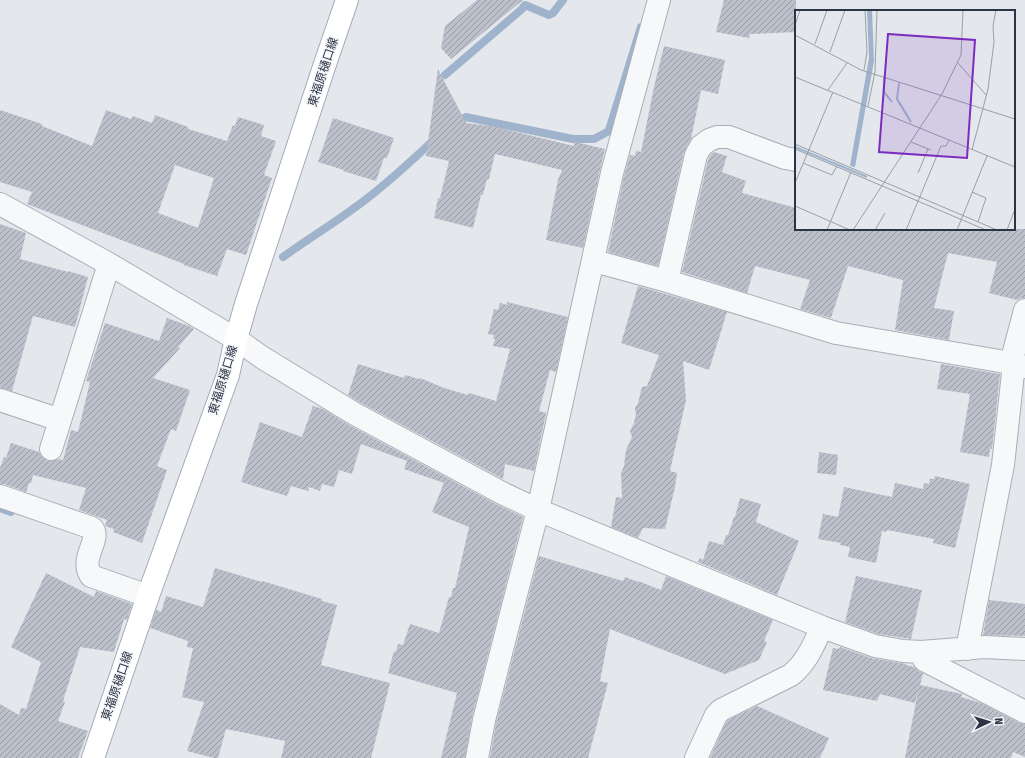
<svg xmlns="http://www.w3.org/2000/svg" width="1025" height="758" viewBox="0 0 1025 758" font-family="'Fira Sans Condensed','Noto Sans JP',sans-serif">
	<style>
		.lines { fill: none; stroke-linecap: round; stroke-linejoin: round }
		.stream { stroke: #9fb4cc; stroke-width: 8 }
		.building { fill: url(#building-hatch); fill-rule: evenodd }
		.minor-casing { stroke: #a9aeb7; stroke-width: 24 }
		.major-casing { stroke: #a3abb8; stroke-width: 24 }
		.minor { stroke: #f7f8fa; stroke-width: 22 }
		.major { stroke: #fff; stroke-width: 22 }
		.labels { text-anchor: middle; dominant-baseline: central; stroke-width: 3; stroke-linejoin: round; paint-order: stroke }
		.street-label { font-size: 12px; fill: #2b3445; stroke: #f4f6f9 }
		.inset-river { fill: none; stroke: #9fb4cc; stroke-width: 2 }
		.inset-road { fill: none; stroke: #9a9fa9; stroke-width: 1 }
		.view { fill: #7b2cbf; fill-opacity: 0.15; stroke: #7b2cbf; stroke-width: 2 }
		.inset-edge { fill: none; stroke: #2b3445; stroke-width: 2 }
	</style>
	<defs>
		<pattern id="building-hatch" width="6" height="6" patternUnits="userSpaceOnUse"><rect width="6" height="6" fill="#bbc0ca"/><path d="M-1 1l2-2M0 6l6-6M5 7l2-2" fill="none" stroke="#989da6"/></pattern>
	</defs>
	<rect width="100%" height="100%" fill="#e4e7ec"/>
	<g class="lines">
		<!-- stream -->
		<path class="stream" d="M445,75L522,9L525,5L549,15L553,13L563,0
			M455,124L466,117L573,139H594L609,131L610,127L641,27
			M283,257C308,239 336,222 361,203C387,184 411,161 435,139
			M0,508L11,512"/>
	</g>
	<!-- building -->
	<path class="building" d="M477,0H523L451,59L441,48L445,26Z
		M724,0H796V32L750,34L749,38L716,32Z
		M664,46L725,60L718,94L701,90L691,139L684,152L658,266L608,252L624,176L630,155L635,156L636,151L641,152L654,87Z
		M438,69L466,123L496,127L574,146L575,142L605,149L600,170L583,248L546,240L558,180L562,170L495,154L489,179H487L483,195H481L473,228L434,218L438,198H440L449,161L426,156Z
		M0,110L42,124V126L92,146L106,110L131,119L133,116L152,123L155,115L188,127V129L227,141L233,125L235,126L238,117L264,125L261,136L276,141L264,175L272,178L246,255L227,249L217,276L184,265V264L27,204L32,192L0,182ZM175,165L214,178L198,228L158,213Z
		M333,118L394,138L387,158H384L376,181L343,171L344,170L318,162Z
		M714,152L727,156L722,172L746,181L742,193L796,208V229H1025V298H1021L1017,300L989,293L997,262L948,253L934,308L954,311L949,340L895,330L903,280L848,266L831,318L800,309L810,280L755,266L747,293L682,272L708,160L711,154Z
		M0,224L26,233L20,259L68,272V271L88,277L75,327L33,316L12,391L0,388Z
		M638,286L727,312L709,370L683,361L686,400L670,471L677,473L675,487L665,529L643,528L638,538L611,527L616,497L622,498L621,473L624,466L626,450L632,437L630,431L634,423L636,414L635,408L638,403L642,387L647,386L659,355L621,343Z
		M507,302L568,317L556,372L550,370L539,411L546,413L534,471L505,464L503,479L361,403L348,395L358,364L404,378L405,375L419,379L420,378L444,388L468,395L469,393L496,401L510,349L493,346L495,339L493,338L494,335L488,334L494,309L498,310L500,303L507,305Z
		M167,318L189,326L194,329L178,347L180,348L153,378L190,390L176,431L171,429L157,466L167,470L142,543L113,532L114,529L105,526L107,520L79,510L86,488L33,475L31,483H29L26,492L4,484H0V468L4,457L6,458L11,443L39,452L42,457L47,461H53L59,459L63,460L71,430L78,432L90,382L86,381L105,323L159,341Z
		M941,364L1000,374L992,449L990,448L989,457L960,452L970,394L937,389Z
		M313,406L323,409L349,425L496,504L523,517L472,717L465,758H441L457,693L388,673L394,651L396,652L398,644L403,645L410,624L439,633L449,597H451L453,588H455L469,527L432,512L444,483L404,469L407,461L361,444L352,474L339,470L334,487L322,484L320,491L309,487L308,491L291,486L287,496L241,482L260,422L302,437Z
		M819,452L838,455L836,475L817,473Z
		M935,476L970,484L955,548L933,543L934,539L887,530L886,532L882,531L876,563L848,557L850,547L840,545L841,543L818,539L823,514L838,517L844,487L892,497L895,483L923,489L924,483L929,484L930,479H934Z
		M740,498L761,504L756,522L799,541L777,595L698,562L700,558L703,560L709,541L723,545L726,535H728L734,517H735Z
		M539,556L623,581L625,577L638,582V581L661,590L666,576L773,620L764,641L767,642L759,660L725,674L610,629L600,681L608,683L588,758H490L496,723Z
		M215,568L262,582V581L322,599V601L337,605L321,665L390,683L371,758H281L285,741L226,729L218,758H214L187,751L204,702L182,697L193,648L187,647L188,641L150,628L156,610L161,612L166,596L203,607Z
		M46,573L94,597L96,591L132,604L127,620L124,619L114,652L80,647L63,701L65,702L58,721L88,731L78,758H0V704L19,715L21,708L26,709L41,662L11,647Z
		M856,576L922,590L911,639L878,634L845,622Z
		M989,600L1025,604V636L983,635Z
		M840,647L871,658L906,664V665L914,667L918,671L923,673L920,685L962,694L961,697L981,703L1019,723L1025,724V757L1013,752L1011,758H905L919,687L915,703L880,694L877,701L823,690L833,648L839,649Z
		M757,706L829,738L820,758H710L726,722L728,720Z"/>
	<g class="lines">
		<!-- minor casing -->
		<g class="minor-casing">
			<path id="minor" d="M0,204L109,264L236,339L263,358L355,414L502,493L538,510L822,627L875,646L903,651L921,652L985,647L1025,649
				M594,261L667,281L836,333L1011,363L1025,367
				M667,281L696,155L701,146L709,140L717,137H729L785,158L796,160
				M0,400L60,420
				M51,449L109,264
				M0,496L92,528C102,539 79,558 91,576L148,596
				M967,649L1003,465L1013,373L1011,363L1025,310
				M921,652L924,660L1025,712
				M477,758L484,720L511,614L538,510L612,173L659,0
				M696,758L716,715L721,710L791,675C807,662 813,646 822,627"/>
		</g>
		<!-- major casing -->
		<g class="major-casing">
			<path id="major" d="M93,758L148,596L228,375L236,339L246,304L324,67L347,0"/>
		</g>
		<!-- minor -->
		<use href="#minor" class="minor"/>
		<!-- major -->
		<use href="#major" class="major"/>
	</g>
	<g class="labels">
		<!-- street labels -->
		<g class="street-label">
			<text transform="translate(323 72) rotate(-72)">東福原樋口線</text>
			<text transform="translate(223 380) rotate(-73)">東福原樋口線</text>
			<text transform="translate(117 686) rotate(-71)">東福原樋口線</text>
		</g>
	</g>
	<!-- overview -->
	<g transform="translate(795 10)">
		<rect width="220" height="220" fill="#e4e7ec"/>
		<path d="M72,0H77L79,51L60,157L55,156L74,48Z" fill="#9fb4cc"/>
		<path class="inset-river" d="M89,68V82L97,92M104,73L102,89L116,112M0,137L72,167"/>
		<path class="inset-road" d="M0,15L5,0M0,25L66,60L220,109M20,34L32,0M35,42L50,0M163,53L191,85M69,60L72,42L70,0M0,67L220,157M33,80L52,53M73,96L80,62L82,0M116,132L136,140M0,134L202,220M0,139L191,220M177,140L193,79L199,32L198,16L201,0M8,153L37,165L42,156M123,163L133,139M0,173L38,82M177,182L191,188L183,212M0,196L55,220M32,220L56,162M58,220L147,84L166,45L168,0M80,220L90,203M111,220L146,136H151L154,130M162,220L192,146M212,220L220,199"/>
		<path class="view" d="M93,24L180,30L172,148L84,142Z"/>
		<rect width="220" height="220" class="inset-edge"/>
	</g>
	<!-- north arrow -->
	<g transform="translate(989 722) rotate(86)" stroke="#f4f6f9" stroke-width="3" paint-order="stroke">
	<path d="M0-3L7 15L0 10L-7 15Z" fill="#2b3445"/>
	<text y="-6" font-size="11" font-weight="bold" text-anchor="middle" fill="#2b3445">N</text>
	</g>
</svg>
